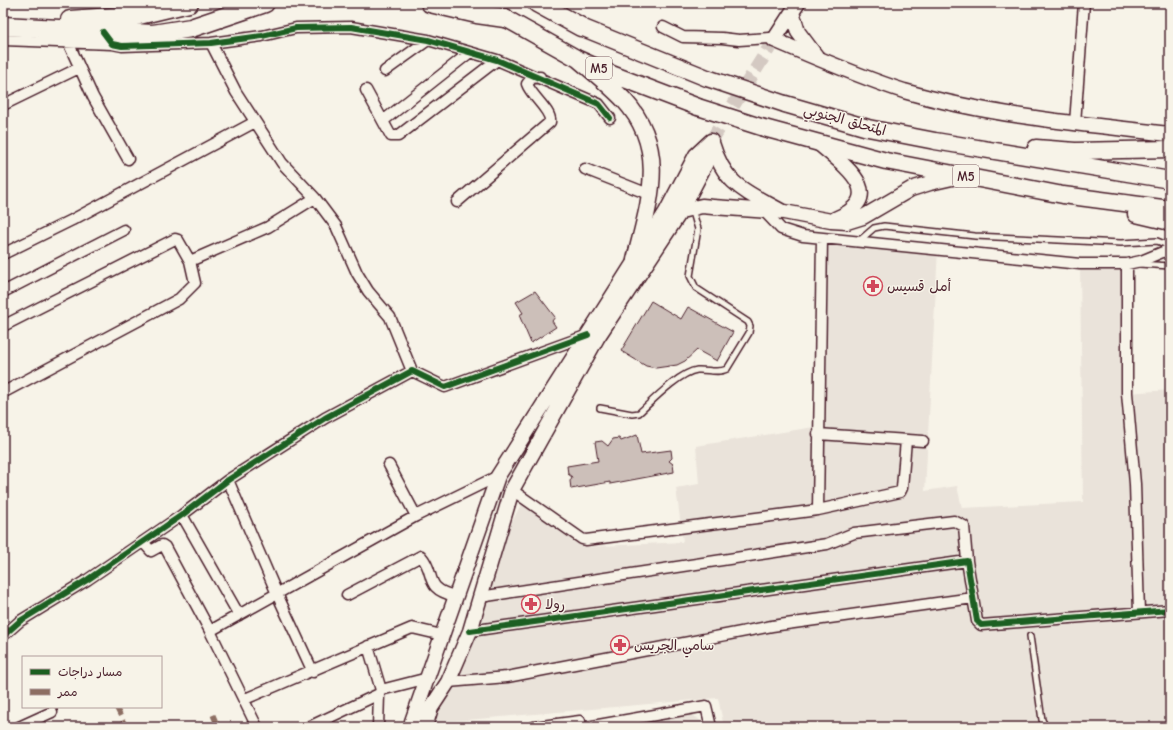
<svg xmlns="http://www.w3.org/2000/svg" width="1173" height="730" viewBox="0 0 1173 730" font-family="'Comic Neue','Playpen Sans Arabic',sans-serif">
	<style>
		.built { fill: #eae3da }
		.building { fill: #ccbfb9; stroke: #4a1f2b }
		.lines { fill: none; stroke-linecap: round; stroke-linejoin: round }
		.secondary-tunnel { stroke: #d4c9c2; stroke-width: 14; stroke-dasharray: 14 7; stroke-linecap: butt }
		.service-casing { stroke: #4a1f2b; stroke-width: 8 }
		.minor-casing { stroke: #4a1f2b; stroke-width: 13 }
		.secondary-casing { stroke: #4a1f2b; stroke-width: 17 }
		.trunk-casing { stroke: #4a1f2b; stroke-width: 19 }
		.motorway-casing { stroke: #4a1f2b; stroke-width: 21 }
		.service { stroke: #f7f3e8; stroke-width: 5 }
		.minor { stroke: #f7f3e8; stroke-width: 10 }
		.secondary { stroke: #f7f3e8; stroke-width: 14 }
		.trunk { stroke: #f7f3e8; stroke-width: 16 }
		.motorway { stroke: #f7f3e8; stroke-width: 18 }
		.trunk-bridge-casing { stroke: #4a1f2b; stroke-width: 19; stroke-linecap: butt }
		.trunk-bridge { stroke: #f7f3e8; stroke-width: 16 }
		.quiet { stroke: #8d6e63; stroke-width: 5; stroke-dasharray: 10 5; stroke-linecap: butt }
		.cycleway-casing { stroke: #f7f3e8; stroke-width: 8 }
		.cycleway { stroke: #1b5e20; stroke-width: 6 }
		.labels { text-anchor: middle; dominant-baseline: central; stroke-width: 3; stroke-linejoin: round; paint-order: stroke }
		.shield { fill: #f7f3e8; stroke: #7e5f64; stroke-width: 1 }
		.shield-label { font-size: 13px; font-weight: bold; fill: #4a1f2b }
		.street-label { font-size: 14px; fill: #4a1f2b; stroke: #f7f3e8 }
		.poi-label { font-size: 14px; fill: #4a1f2b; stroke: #f7f3e8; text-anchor: start }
	</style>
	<rect width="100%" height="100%" fill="#f7f3e8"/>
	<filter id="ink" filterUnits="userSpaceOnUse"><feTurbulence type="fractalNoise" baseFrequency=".025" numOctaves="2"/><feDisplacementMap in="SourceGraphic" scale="8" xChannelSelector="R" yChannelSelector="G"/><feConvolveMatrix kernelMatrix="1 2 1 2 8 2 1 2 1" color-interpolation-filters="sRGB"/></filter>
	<g filter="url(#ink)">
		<!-- built -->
		<path class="built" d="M821,239L938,249L925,491L957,486L962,508L1083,502L1080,264H1127V393L1170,390V727H724L718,698L432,723L509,527L522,503L583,547L683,542L676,488L699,484L696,446L820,426Z
			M692,714L702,722L703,727H630Z"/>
		<!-- building -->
		<path class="building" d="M535,291L555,317L552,321L556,327L531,343L519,315L523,313L516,302Z
			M651,301L681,319L688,307L733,332L717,361L697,350L685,361L677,365L656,368L646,366L621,351Z
			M637,435L641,454L671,450L672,458L669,461L673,464L674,472L610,484V482L571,489L570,481L572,477L568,474L567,466L598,461L595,442L602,441L608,446L613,439L619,438L621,441Z"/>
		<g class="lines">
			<!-- secondary-tunnel -->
			<path class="secondary-tunnel" d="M711,141L774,40"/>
			<!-- service casing -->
			<g class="service-casing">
				<path id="service" d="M859,241L874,228L884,226L975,236L1121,243L1157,241L1170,246
					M1139,264L1170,266
					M600,408L632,414L639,413C652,401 680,372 697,370C707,369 717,374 727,369L749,333L750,326L748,322L696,288L690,276L698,229L692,209
					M1030,636L1042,720L1046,727"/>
			</g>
			<!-- minor casing -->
			<g class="minor-casing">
				<path id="minor" d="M663,27L683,37L722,38L739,40L770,38L774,40
					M103,32L112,44L122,46L211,43L262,36L296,28L351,27L428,40L497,60L599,104L610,118
					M3,40L112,44
					M68,42L93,97L128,159
					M211,43L236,92L282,163L315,198L336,226L357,273L368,291L390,317L412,371
					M385,71L428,40
					M366,90L391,136H398L497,60
					M3,105L79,68
					M383,121L469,53
					M1075,123L1084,3
					M585,169L651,195
					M457,202L550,122C552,111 531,96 527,84L532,78L540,77
					M764,211L781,229L803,236L1080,264H1127L1141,261L1170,249
					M3,254L72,220L255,122
					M1127,264V393L1135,484L1139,612
					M3,292L124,230
					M3,326L175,239L178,240L190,261L268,227L315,198
					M3,391H6L179,299L195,283L190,261
					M818,434L923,441
					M389,465L416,516
					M228,480L277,594L313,672
					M512,490L582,539L586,540L818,510L822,238
					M818,510L900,492L902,488L906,440
					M182,515L239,615
					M143,542L151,551L162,545L165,547L210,631L257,727
					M347,595L421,556C437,574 422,588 455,596
					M480,597L827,544L854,533L954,521L964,526L967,561
					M210,631L416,516L498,476
					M470,631L967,561L977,621L981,625L1170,610
					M3,636L20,621L87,580L182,515L228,480L325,418L412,371L445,387L588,335
					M368,646L381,690L428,678
					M448,682L507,677L772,626L973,598
					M245,699L412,628L442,635
					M19,727L52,712
					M309,727L379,694
					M378,727L379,694L381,690
					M534,727L580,721V727
					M587,727L706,706L711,727"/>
			</g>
			<!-- secondary casing -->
			<g class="secondary-casing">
				<path id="secondary" d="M798,3L774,40C817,58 860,77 904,91C990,116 1081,124 1170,134
					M792,12L798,32L816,56
					M712,143C725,186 745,191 781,211
					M818,143C844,165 890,196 835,219
					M681,211L702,206L713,207L784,212L831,221L847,222L863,217L911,189L930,183L961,176
					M410,727L498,476L666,212L696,155L711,141
					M425,727L431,708L448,682L470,631L512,490L597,338L681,211L706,163L711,141"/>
			</g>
			<!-- trunk casing -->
			<g class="trunk-casing">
				<path id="trunk" d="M505,18L578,59L614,75L698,107
					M581,27L707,78
					M578,59C593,72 610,85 624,100C669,149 649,203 635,260
					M785,104L868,128L935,141L1170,180
					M764,128L886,161L1063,195L1170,209
					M1036,148L1075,151L1170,149
					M1136,214L1170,222"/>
			</g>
			<!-- motorway casing -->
			<g class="motorway-casing">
				<path id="motorway" d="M430,3L477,14L505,18
					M537,3L581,27
					M70,20L139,15L189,3
					M3,26L153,34L191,28L265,3"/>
			</g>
			<!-- service -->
			<use href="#service" class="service"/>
			<!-- minor -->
			<use href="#minor" class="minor"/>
			<!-- secondary -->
			<use href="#secondary" class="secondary"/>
			<!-- trunk -->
			<use href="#trunk" class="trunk"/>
			<!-- motorway -->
			<use href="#motorway" class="motorway"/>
			<!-- trunk-bridge casing -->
			<g class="trunk-bridge-casing">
				<path id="trunk-bridge" d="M707,78L785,104
					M698,107L764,128"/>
			</g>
			<!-- trunk-bridge -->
			<use href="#trunk-bridge" class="trunk-bridge"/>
			<!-- quiet -->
			<path class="quiet" d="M116,707L126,727
				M213,715L218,727
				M312,726L313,727"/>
			<!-- cycleway casing -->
			<g class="cycleway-casing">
				<path id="cycleway" d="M103,32L112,44L122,46L211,43L262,36L296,28L351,27L428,40L497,60L599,104L610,118
					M470,631L967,561L977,621L981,625L1170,610
					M3,636L20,621L87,580L182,515L228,480L325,418L412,371L445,387L588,335"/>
			</g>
			<!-- cycleway -->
			<use href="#cycleway" class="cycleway"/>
		</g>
	</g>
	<!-- icons -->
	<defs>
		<g id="pharmacy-ring" transform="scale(1)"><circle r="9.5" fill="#f7f3e8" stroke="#d1495b" stroke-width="1.5"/><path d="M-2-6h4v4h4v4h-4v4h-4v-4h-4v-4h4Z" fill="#d1495b"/></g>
	</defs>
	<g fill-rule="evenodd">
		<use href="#pharmacy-ring" x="873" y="286"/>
		<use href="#pharmacy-ring" x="531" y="604"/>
		<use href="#pharmacy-ring" x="620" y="645"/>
	</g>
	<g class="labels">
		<!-- shield labels -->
		<g class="shield">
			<rect x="586" y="57" width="26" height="22" rx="3"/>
			<rect x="953" y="165" width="26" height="22" rx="3"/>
		</g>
		<g class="shield-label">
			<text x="599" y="68">M5</text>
			<text x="966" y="176">M5</text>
		</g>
		<!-- street labels -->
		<g class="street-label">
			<text transform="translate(845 120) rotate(15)">المتحلق الجنوبي</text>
		</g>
		<!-- poi labels -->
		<g class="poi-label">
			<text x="887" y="286">أمل قسيس</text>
			<text x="545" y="604">رولا</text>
			<text x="634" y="645">سامي الجريس</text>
		</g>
	</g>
	<!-- margin -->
	<rect width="1173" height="730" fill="none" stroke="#f7f3e8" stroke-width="16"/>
	<rect x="8" y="8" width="1157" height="714" fill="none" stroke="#4a1f2b" stroke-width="1.5" filter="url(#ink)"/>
	<!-- legend -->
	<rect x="22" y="656" width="140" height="52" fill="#f7f3e8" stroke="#b29e9c"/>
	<rect x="30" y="669" width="20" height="6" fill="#1b5e20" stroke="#b29e9c"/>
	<text x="58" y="676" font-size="12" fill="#4a1f2b">مسار دراجات</text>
	<rect x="30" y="689" width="20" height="6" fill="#8d6e63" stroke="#b29e9c"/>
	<text x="58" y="696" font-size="12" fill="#4a1f2b">ممر</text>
</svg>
